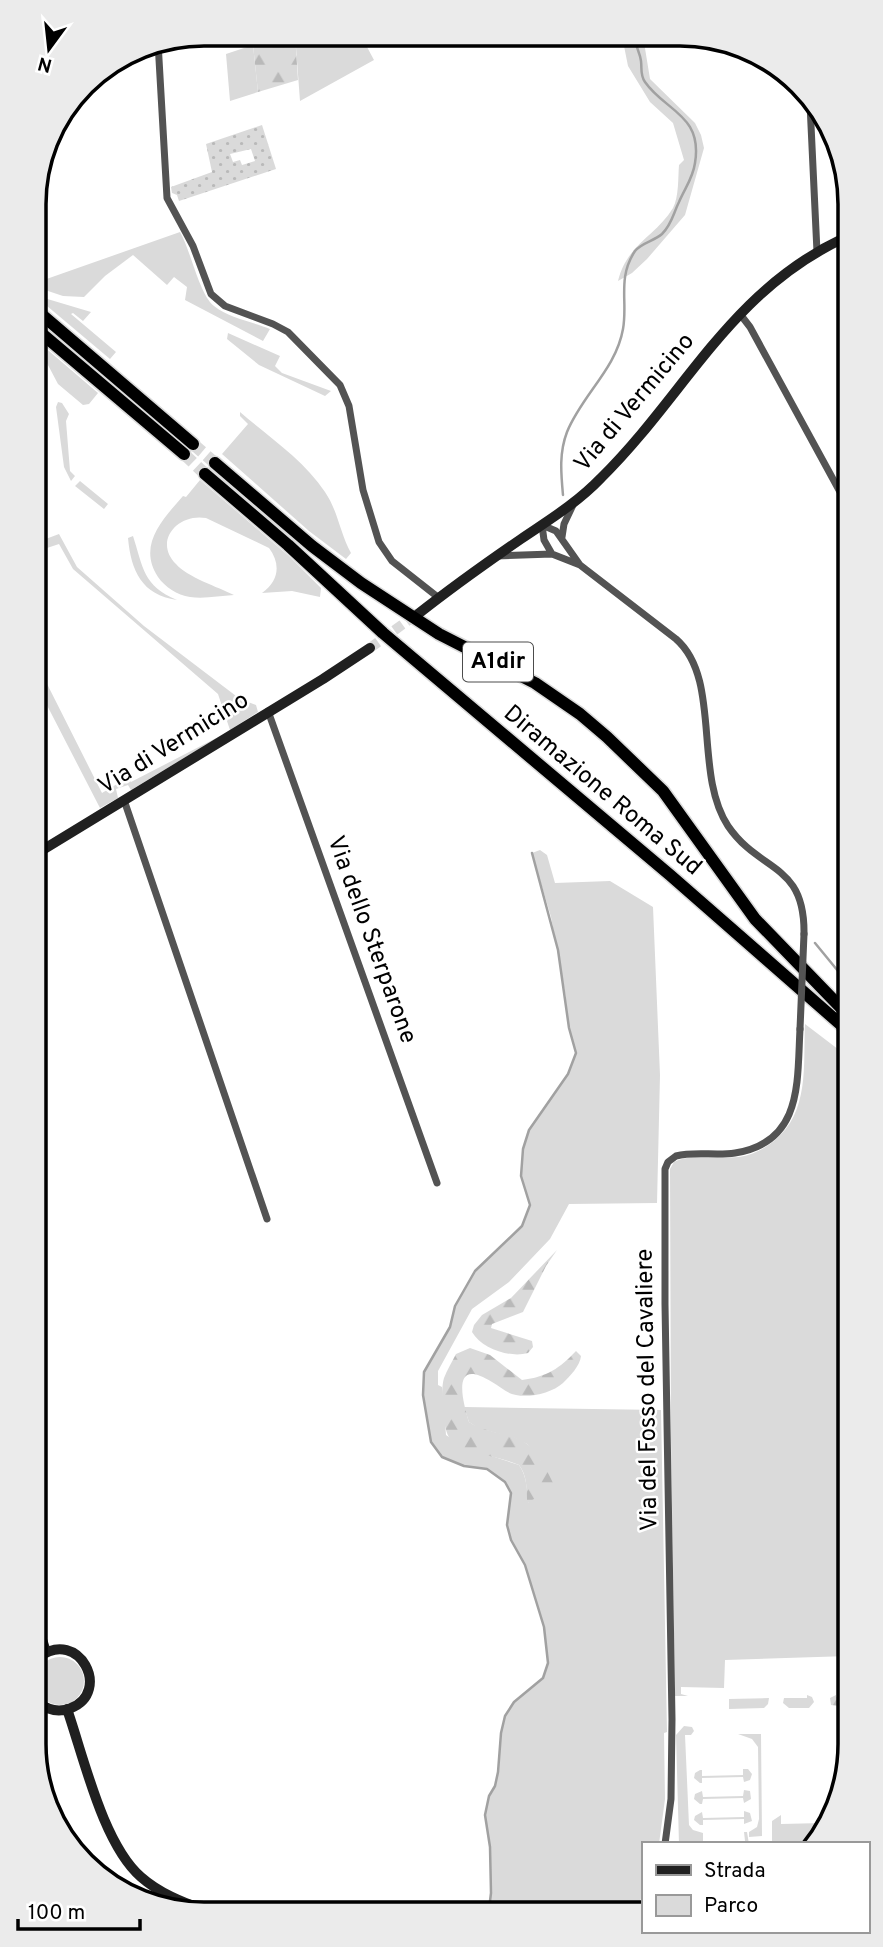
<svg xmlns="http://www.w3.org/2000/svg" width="883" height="1947" viewBox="0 0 883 1947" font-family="Overpass,sans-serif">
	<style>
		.green { fill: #dadada }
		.forest { fill: url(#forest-firs) }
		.garden { fill: url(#garden-dots); fill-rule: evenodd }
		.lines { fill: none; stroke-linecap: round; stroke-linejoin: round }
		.stream { stroke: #a1a1a1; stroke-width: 2.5 }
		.secondary-tunnel { stroke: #d9d9d9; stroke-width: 10; stroke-dasharray: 10 5; stroke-linecap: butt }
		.motorway-tunnel { stroke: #d9d9d9; stroke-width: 12; stroke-dasharray: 12 6; stroke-linecap: butt }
		.motorway-casing { stroke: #dbdbdb; stroke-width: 15 }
		.minor { stroke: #535353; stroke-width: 7 }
		.secondary { stroke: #202020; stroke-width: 10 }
		.motorway { stroke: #000; stroke-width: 12 }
		.minor-bridge { stroke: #535353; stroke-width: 7 }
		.labels { text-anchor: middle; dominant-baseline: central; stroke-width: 5; stroke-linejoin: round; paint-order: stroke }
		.shield { fill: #fff; stroke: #4c4c4c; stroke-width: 2 }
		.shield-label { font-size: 23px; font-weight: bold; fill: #000 }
		.street-label { font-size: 24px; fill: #000; stroke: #fff }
		.rim { fill: none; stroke: #000; stroke-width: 3.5 }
	</style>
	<defs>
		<pattern id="forest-firs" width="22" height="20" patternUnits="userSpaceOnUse" patternTransform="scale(1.75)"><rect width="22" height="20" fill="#dadada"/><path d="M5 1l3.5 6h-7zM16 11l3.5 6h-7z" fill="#b9b9b9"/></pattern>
		<pattern id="garden-dots" width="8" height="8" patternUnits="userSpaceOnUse" patternTransform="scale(1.75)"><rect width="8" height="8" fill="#dadada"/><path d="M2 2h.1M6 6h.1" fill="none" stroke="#b9b9b9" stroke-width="1.8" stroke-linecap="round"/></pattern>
	</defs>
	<rect width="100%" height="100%" fill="#fff"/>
	<!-- green -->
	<path class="green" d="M295,34H360L374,60L300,101Z
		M622,36H643L650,79L695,123L701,135L704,148L685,215L647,259L632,273L618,281C627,244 656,236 673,208C679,197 678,177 679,165L684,160L673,123L650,102L628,66Z
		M253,45L258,92L230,101L226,54Z
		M180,232C191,251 199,294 214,306C229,318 253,322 270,329L263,341L185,300L187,287L174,277L167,285L133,255L105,276L84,297L63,296L36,287L38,282Z
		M34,295L91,312L83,321L73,313L71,314L116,352L110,359Z
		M228,333L280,356L275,366L282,373L331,391L325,396L259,365L227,339Z
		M42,345L98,393L89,404L83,405L58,384L39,348Z
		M58,402L62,403L69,414L66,421L70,471L75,476L71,481L64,467L56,407Z
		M240,412C269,437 304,460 325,492C338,511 340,533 351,553L346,559L309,531L222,454L248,424L240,416Z
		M200,480L290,557L321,588L320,597L292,591L262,593C279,581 281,564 269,548L206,518C178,513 153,541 176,564C187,577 218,587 234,595C219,596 204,599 190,597C177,595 165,587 158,577C137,545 163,519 183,496L186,497Z
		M80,481L108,504L104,509L75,486Z
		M59,534L77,567L144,626L240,699L256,705L258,712L230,730L218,694L73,569L59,544L35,552V543Z
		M133,536C143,567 143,586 177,600C142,595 131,571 128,538Z
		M35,660L102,793L127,778L131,782L222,735L131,790L128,785L116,789L118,798L100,808L35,682Z
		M540,850L547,855L555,883L610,881L653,907L660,1075L657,1203L569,1204L550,1239L509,1282L472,1309L438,1371V1385L442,1387L446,1435L464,1447L519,1465C527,1476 527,1490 528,1503L541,1461L527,1444L515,1438L478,1428L469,1422L464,1407L661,1410L667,1732L664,1733L665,1799L659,1844H643V1892L638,1908L489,1909L491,1893L490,1847L485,1815L489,1796L495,1786L498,1772L501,1733L505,1716L514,1702L543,1678L548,1663L544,1627L525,1565L511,1540L507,1525L511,1492L505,1482L487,1469L464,1466L442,1457L431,1442L423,1395L424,1372L450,1327L455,1306L475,1271L522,1226L530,1205L521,1176L523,1149L529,1130L568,1074L576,1053L569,1028L565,992L551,917L532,853Z
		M805,1024L847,1056L849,1656L725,1660L724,1688L681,1687V1694L688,1696H675L671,1439L670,1169L674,1162C693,1153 719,1159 739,1157C752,1155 764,1149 774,1141C810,1112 803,1065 805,1024Z
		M36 1681a24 24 0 1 1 48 0a24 24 0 1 1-48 0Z
		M807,1695L812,1697L814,1702L809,1708H789L783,1703L784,1698H807Z
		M769,1698L768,1704L764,1708L729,1709V1699Z
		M684,1726L692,1727L694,1731L691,1735H685L689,1825L693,1830L703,1833V1841H745L744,1832H747L749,1844H679L676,1735Z
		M738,1734H761L762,1836L749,1837V1832L757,1827L759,1819L758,1747L752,1739Z
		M743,1769H748L752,1774L750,1780L744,1782L743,1777L702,1778V1783H700L694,1778L695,1773L700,1770H702V1776L743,1775Z
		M744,1790L750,1791L751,1799L744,1803L743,1798L703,1799L702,1804H700L694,1799L695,1794L702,1791L703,1797L743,1796Z
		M744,1811L750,1813L752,1821L744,1824V1819L703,1820V1825H700L694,1820L695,1816L702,1812L703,1818L744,1817Z
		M781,1815V1824L823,1823L816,1844H772V1821Z"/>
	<!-- forest -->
	<path class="forest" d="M288,34H295L298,80L258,92L253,45Z
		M557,1250L546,1266L523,1312L492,1324L491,1328L532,1341L533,1347L528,1353C510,1358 482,1349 472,1332L474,1325L482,1315L511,1298Z
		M470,1348L490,1355L522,1380C547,1377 560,1368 576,1351L581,1356C580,1366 570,1376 563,1383C552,1393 530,1398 516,1395C507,1394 500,1386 492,1382C451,1356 462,1399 469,1422C486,1434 512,1432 527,1444C540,1454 548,1473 555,1487L527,1503C527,1490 527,1475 519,1465C499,1456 468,1454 452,1441C442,1433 440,1391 444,1378C447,1370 452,1362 456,1354Z
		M836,1695V1697H849V1707L831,1705L830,1698Z"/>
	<!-- garden -->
	<path class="garden" d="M262,125L276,169L179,201L177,195L172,193L171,187L212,172L206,144ZM251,149L255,161L242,165L240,160L233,162L230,154Z"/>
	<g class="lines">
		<!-- stream -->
		<path class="stream" d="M34,283L41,286
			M563,495C561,473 559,453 567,432C582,395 616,369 623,329C628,302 617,278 635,251C641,243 654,241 662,234C672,224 673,214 679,202C685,188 693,178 695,163C703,115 665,111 645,82C640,75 642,69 641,61C640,52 635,47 635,36
			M815,943L847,982
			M489,1909L491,1893L490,1847L485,1815L489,1796L495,1786L498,1772L501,1733L505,1716L514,1702L543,1678L548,1663L544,1627L525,1565L511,1540L507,1525L511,1493L505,1482L487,1469L464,1466L442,1457L431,1442L423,1395L424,1372L450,1327L455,1306L475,1271L522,1226L530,1205L521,1176L523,1149L529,1130L568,1074L576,1053L569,1028L558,950L532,853"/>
		<!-- secondary-tunnel -->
		<path class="secondary-tunnel" d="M370,648L417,614"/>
		<!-- motorway-tunnel -->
		<path class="motorway-tunnel" d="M193,444L215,463
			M184,454L205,474"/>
		<!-- motorway casing -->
		<g class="motorway-casing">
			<path id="motorway" d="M34,308L193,444
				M34,327L184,454
				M215,463L312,546L361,583L439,634L535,683L580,714L607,737L663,791L755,919L847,1014
				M205,474L288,545L383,633L670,875L847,1030"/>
		</g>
		<!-- minor -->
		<path class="minor" d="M158,42L167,198L193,246L211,294L225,306L273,324L288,332L340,385L349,406L363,490L379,542L392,561L439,598
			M810,104L817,252
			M740,314L750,327L845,501
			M562,537L564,524L573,505
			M496,556L552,554
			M580,565L552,554L544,540L542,525L556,531L580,565L676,639C722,679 693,773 728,826C760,873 805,862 804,934
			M268,711L437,1183
			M124,800L267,1219
			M665,1844L671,1799L672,1719L665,1304V1169L668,1162L676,1156C695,1151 715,1156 735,1153C803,1142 797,1082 800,1029
			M154,1902L159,1890"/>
		<!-- secondary -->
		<path class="secondary" d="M418,614C451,588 486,563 521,539C549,520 577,503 601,478C686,394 729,292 844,238
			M36,854L323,679L370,648
			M39,1630L46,1652
			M39,1657C79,1627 112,1692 71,1708C59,1713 48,1710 39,1703
			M67,1709C84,1758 103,1844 141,1877C159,1893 182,1902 204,1910"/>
		<!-- motorway -->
		<use href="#motorway" class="motorway"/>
		<!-- minor-bridge -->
		<path class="minor-bridge" d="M800,1029L804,934"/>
	</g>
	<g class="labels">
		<!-- shield labels -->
		<rect class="shield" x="463" y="642.5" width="70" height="39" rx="5"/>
		<g class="shield-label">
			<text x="498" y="662">A1dir</text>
		</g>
		<!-- street labels -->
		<g class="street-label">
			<text transform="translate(635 403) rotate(-50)">Via di Vermicino</text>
			<text transform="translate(174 744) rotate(-32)">Via di Vermicino</text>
			<text transform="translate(602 791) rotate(40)">Diramazione Roma Sud</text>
			<text transform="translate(371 940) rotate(70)">Via dello Sterparone</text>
			<text transform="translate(648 1390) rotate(-91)">Via del Fosso del Cavaliere</text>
		</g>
	</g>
	<!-- crop -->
	<path d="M0 0H883V1947H0ZM204 46H680A158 158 0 0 1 838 204V1744A158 158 0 0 1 680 1902H204A158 158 0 0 1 46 1744V204A158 158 0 0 1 204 46Z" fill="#ebebeb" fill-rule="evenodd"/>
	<path class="rim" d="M204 46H680A158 158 0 0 1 838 204V1744A158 158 0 0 1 680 1902H204A158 158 0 0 1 46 1744V204A158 158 0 0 1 204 46Z"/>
	<!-- legend -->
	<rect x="642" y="1842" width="228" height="91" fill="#ffffff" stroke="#999999" stroke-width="2"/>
	<rect x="656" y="1865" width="35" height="10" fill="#202020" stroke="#999999" stroke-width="2"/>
	<text x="704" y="1877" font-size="21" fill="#000000">Strada</text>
	<rect x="656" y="1895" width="35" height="21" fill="#dadada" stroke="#999999" stroke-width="2"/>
	<text x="704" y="1912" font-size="21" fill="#000000">Parco</text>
	<!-- north arrow -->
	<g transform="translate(49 49) rotate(195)" stroke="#ffffff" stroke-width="5" paint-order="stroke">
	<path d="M0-5L12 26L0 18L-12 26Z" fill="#000000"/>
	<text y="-10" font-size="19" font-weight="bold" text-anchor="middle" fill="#000000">N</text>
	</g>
	<!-- scale -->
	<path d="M18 1919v10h122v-10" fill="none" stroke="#000000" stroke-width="3.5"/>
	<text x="28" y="1919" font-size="21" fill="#000000" stroke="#ffffff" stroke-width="5" paint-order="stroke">100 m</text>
</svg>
